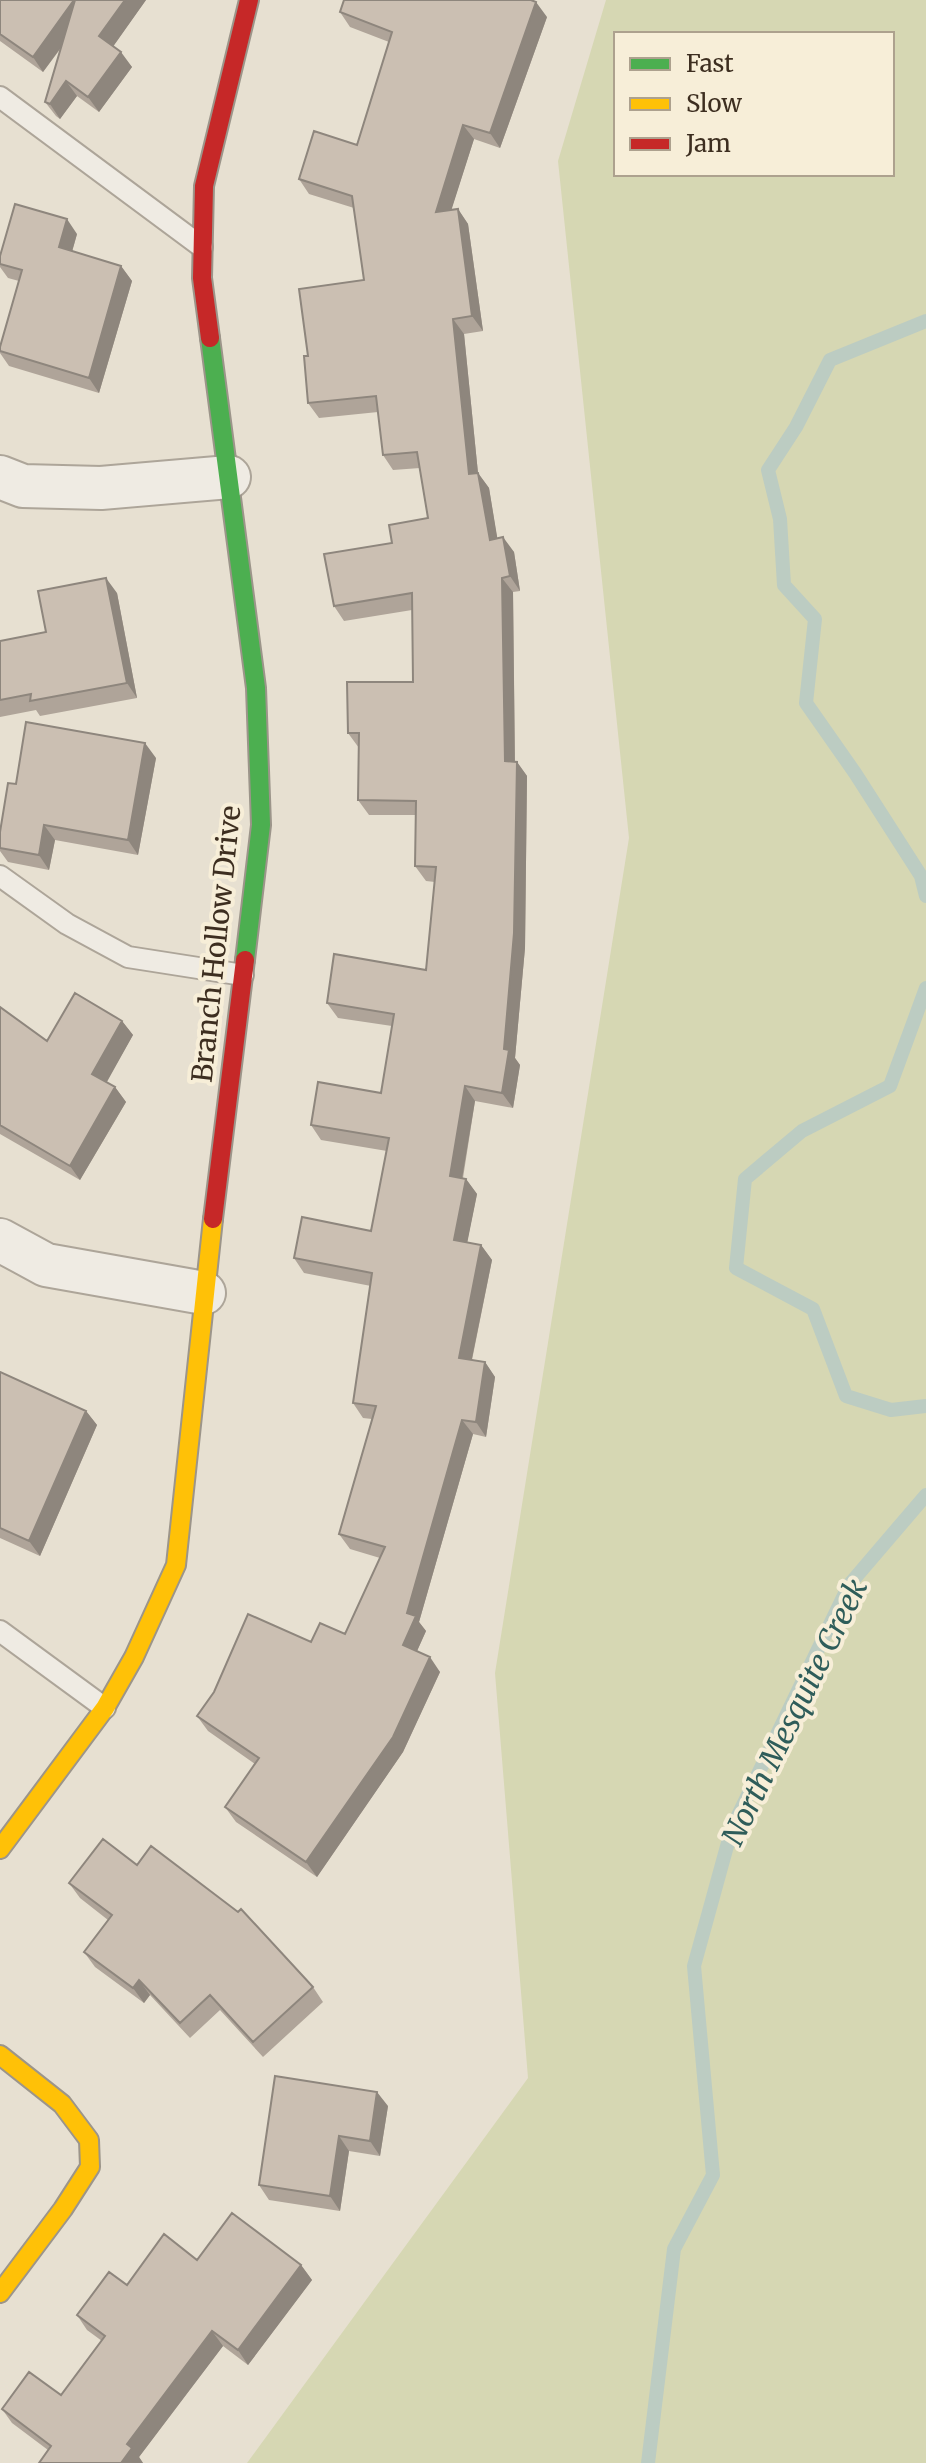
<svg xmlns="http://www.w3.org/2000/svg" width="926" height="2463" viewBox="0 0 926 2463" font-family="Merriweather,serif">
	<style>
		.green { fill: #d6d7b3; fill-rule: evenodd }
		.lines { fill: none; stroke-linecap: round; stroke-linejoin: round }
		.stream { stroke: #bcccc2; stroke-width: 14 }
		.lane-casing { stroke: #ada599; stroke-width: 24 }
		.street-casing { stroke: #ada599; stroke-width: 46 }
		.fast-casing { stroke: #9c958a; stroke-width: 22 }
		.slow-casing { stroke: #9c958a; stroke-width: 22 }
		.jam-casing { stroke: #9c958a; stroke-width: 22 }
		.lane { stroke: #efebe3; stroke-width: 20 }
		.street { stroke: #efebe3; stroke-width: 42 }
		.fast { stroke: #4caf50; stroke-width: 18 }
		.slow { stroke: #ffc107; stroke-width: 18 }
		.jam { stroke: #c62828; stroke-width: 18 }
		.wall { fill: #afa499 }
		.shaded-wall { fill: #8e867d }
		.building { fill: #cbbfb2; stroke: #8e867d; stroke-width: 2 }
		.labels { text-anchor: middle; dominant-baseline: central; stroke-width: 8; stroke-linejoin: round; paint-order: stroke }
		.street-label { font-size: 28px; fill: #3d2e20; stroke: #f7eed8 }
		.water-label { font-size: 30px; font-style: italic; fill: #2f5d5a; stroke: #f7eed8 }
	</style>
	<rect width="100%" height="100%" fill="#e7e0d1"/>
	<!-- green -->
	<path class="green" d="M606,0H926V2463H247L528,2078L495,1673L629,838L558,161ZM616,34H892V174H616Z"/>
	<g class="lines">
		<!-- stream -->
		<path class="stream" d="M926,321L830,360L796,427L768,470L780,519L784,585L815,619L806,703L855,773L921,876L926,896
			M926,988L890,1086L802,1131L745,1179L736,1268L813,1309L846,1396L891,1410L926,1406
			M648,2463L674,2249L713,2175L694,1966L732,1828L849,1585L926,1495"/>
		<!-- lane casing -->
		<g class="lane-casing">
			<path id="lane" d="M0,97L202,247
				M0,876L67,924L128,957L243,975
				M0,1631L105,1708"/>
		</g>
		<!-- street casing -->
		<g class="street-casing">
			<path id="street" d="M0,477L23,486L101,488L229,477
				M0,1240L46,1265L204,1293"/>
		</g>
		<!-- fast casing -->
		<g class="fast-casing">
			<path id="fast" d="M210,338L256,688L261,825L245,960"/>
		</g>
		<!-- slow casing -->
		<g class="slow-casing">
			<path id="slow" d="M0,1849L105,1708L134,1657L176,1565L213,1219
				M0,2055L62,2104L89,2140L90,2167L63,2209L0,2293"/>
		</g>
		<!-- jam casing -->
		<g class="jam-casing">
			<path id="jam" d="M210,338L202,278L204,186L249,0
				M213,1219L245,960"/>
		</g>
		<!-- lane -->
		<use href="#lane" class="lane"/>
		<!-- street -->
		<use href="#street" class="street"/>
		<!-- fast -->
		<use href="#fast" class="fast"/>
		<!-- slow -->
		<use href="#slow" class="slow"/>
		<!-- jam -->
		<use href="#jam" class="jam"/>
	</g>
	<!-- wall -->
	<path class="wall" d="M0,0H146L113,46L132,67L99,112L77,96L60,119L56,116L45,102L61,48L43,72L0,41Z
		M340,12L547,17L500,148L474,139L451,210L458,209L468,224L483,331L464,334L478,473L489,488L497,538L514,552L520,591L513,592L515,761L517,762L527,776L525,948L515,1058L520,1065L513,1108L475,1101L463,1178L466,1179L477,1194L467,1242L481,1245L492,1260L472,1360L485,1362L495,1377L486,1437L473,1434L419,1622L426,1631L417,1651L440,1672L403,1752L317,1877L236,1822L225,1807L255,1764L208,1731L197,1716L311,1642L345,1634L380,1558L350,1549L339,1534L372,1419L363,1418L353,1403L371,1286L304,1273L294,1258L371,1231L387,1151L321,1140L311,1125L381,1093L392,1026L338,1018L327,1003L426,970L435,882L426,881L415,866L416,815H369L358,800L359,748L348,733L413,682L412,610L344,621L334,606L392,543L428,518L420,468L393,470L383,455L378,412L319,418L308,403V356L364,280L354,208L309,194L299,179L357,145L389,42L350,27Z
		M77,234L72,252L121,266L132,281L99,393L9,366L0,353V347L19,281L8,278L0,267V256Z
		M117,593L137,698L40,716L36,710L0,717V641L46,632Z
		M156,758L138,855L55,840L49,870L8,862L0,851V832L16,784Z
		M0,1007L47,1041L122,1021L133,1035L106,1082L115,1087L126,1102L80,1180L0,1134Z
		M0,1372L86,1411L97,1425L40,1556L0,1538Z
		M137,1865L313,1987L323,2002L263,2057L220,2010L190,2038L150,1995L144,2003L95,1967L84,1952L108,1920L80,1898L69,1883Z
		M388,2106L380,2156L349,2151L340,2211L269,2200L259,2185Z
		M197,2260L301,2265L312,2280L248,2365L223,2346L139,2457L143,2463L48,2450L12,2423L2,2409L61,2395L102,2341L87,2330L77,2315L127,2285Z"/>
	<!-- shaded-wall -->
	<path class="shaded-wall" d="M74,0L86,13L43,72L33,57Z
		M125,0H146L110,51L99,36Z
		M536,2L547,17L500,148L490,133Z
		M121,52L132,67L99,112L88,97Z
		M66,81L77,96L60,119L50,104Z
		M463,125L474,139L446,227L436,212Z
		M458,209L468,224L483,331L472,316Z
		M67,219L77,234L69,262L59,247Z
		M121,266L132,281L99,393L89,378Z
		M453,319L464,334L478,473L489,488L500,554L490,540L469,474Z
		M503,537L514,552L520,591L510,576Z
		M106,578L117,593L137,698L127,683Z
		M502,578L513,592L515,776L505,761Z
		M145,743L156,758L138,855L128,840Z
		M517,762L527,776L525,948L515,1058L520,1065L513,1108L502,1093Z
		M44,825L55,840L49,870L39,855Z
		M122,1021L133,1035L103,1089L92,1074Z
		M465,1086L475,1101L460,1191L450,1176Z
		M115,1087L126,1102L80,1180L70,1166Z
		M466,1179L477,1194L465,1254L454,1240Z
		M481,1245L492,1260L469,1373L459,1358Z
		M485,1362L495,1377L486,1437L476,1422Z
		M86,1411L97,1425L40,1556L29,1541Z
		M462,1420L473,1434L419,1622L426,1631L413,1660L403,1645L407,1613Z
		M430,1657L440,1672L403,1752L317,1877L306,1862Z
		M139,1980L150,1995L144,2003L133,1988Z
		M377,2092L388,2106L380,2156L370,2141Z
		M339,2136L349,2151L340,2211L330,2196Z
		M301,2265L312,2280L248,2365L238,2350Z
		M212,2331L223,2346L139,2457L143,2463H121L127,2444Z"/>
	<!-- building -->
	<path class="building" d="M0,0H74L33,57L0,34Z
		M75,0H125L99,36L121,52L88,97L66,81L50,104L45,102Z
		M344,0H531L536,2L490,133L463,125L436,212L458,209L472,316L453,319L469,474L478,473L490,540L503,537L510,576L502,578L505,761L517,762L514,933L504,1049L509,1050L502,1093L465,1086L450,1176L466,1179L454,1240L481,1245L459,1358L485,1362L476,1422L462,1420L407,1613L416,1616L403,1645L430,1657L393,1737L306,1862L225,1807L259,1758L197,1716L214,1692L248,1614L311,1642L320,1623L345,1634L385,1547L339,1534L376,1406L353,1403L372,1273L294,1258L302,1217L371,1231L389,1138L311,1125L318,1082L381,1093L394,1014L327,1003L334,954L426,970L436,867L415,866L416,801L358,800L359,733H348L347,682H413L412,593L334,606L324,554L392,543L389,525L428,518L417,452L383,455L376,396L308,403L304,356H308L299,289L364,280L352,196L299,179L314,131L357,145L392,32L340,12Z
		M15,204L67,219L59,247L121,266L89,378L0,351V347L22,270L0,264V256Z
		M106,578L127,683L30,701L31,694L0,700V641L46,632L38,591Z
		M26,722L145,743L128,840L44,825L39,855L0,848V832L8,783L16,784Z
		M75,993L122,1021L92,1074L115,1087L70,1166L0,1125V1007L47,1041Z
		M0,1372L86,1411L29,1541L0,1528Z
		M103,1839L137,1865L151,1846L238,1912L241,1909L313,1987L253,2042L210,1995L180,2023L139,1980L133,1988L84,1952L112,1915L69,1883Z
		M275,2076L377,2092L370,2141L339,2136L330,2196L259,2185Z
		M232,2213L301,2265L238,2350L212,2331L127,2444L132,2448L121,2463H39L51,2446L2,2409L29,2372L61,2395L105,2336L77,2315L109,2272L127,2285L164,2234L197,2260Z"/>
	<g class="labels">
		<!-- street labels -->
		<g class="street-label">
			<text transform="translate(216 944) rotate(-84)">Branch Hollow Drive</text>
		</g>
		<!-- water labels -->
		<g class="water-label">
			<text transform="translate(794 1712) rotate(-64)">North Mesquite Creek</text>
		</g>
	</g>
	<!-- legend -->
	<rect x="614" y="32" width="280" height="144" fill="#f7eed8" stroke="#ada18e" stroke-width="2"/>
	<rect x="630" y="58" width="40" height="12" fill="#4caf50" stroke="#ada18e" stroke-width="2"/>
	<text x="686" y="72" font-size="24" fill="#3d2e20">Fast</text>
	<rect x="630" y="98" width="40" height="12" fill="#ffc107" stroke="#ada18e" stroke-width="2"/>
	<text x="686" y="112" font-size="24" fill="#3d2e20">Slow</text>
	<rect x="630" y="138" width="40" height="12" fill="#c62828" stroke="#ada18e" stroke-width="2"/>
	<text x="686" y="152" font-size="24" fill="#3d2e20">Jam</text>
</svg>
